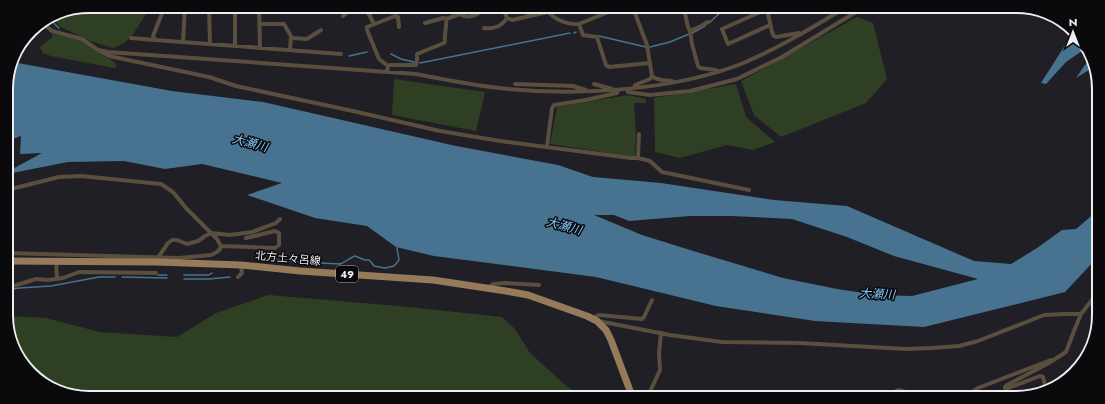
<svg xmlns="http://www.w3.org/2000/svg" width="1105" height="404" viewBox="0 0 1105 404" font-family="Jost,'Noto Sans JP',sans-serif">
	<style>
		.green { fill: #2f3f23 }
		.water { fill: #477391; fill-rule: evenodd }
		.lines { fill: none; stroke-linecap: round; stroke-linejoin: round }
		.stream { stroke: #477391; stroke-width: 1.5 }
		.minor { stroke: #5a4e3e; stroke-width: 4 }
		.primary { stroke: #957b5a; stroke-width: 7 }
		.labels { text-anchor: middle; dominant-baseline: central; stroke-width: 3; stroke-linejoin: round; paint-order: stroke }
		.shield { fill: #0a090c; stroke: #aaa9ad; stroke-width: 1 }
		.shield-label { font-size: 10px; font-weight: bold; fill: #eeedf2 }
		.street-label { font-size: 11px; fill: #eeedf2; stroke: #0a090c }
		.water-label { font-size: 12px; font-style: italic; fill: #81c7f6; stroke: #0a090c }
		.rim { fill: none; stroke: #eeedf2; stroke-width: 2 }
	</style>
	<rect width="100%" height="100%" fill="#201f25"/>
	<!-- green -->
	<path class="green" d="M89,6H151L134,33L124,43L113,48L90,41L61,27L50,16L57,12Z
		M857,17L873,23L887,79L866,103L781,137L754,115L741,81Z
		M52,34L78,39L99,52C103,58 113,58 117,66L114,68L51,56L43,53L40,47L52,37Z
		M394,79L485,92L476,131L392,115Z
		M736,84L746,117L775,142L753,150L727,145L680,158L655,152L654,98Z
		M628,95L646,99V103H634L636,136L635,157L550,144L557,107Z
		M268,295L399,306L502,317L515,329L530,353L563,383L580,396L62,394L27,370L8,331L7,316L46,318L100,332L177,337L216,313Z"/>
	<!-- water -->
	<path class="water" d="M1074,31L1079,34L1085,49L1066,62L1046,84L1041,83Z
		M1088,55L1094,67L1076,78L1087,62Z
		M12,62L172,91L263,102L456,146L558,165L593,177L661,183L774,200L847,206L974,261L1011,264L1037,248L1062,230L1076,229L1096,212V259L1065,292L924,327L815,321L716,306L596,277L434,256L396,247L367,226L315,218L247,195L282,183L202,164L165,169L124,161L68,162L7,174V172L42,153L20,154L21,136L7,141L6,83ZM594,215H614L629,221L690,216H731L792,219L847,237L894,256L978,279L912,296L877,295L837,289L783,278L690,250L642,235Z"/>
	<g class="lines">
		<!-- stream -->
		<path class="stream" d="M48,18L59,28
			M709,23L724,9
			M574,33L576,32
			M692,33L705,26
			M599,36L646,47
			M650,47L670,42L689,34
			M391,54L401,59L414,62
			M349,56L367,52
			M420,63L570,33
			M274,259L299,262L340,264C346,262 349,258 355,256L365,260H369L371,262L374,266L385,268L394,266L399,260L397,248
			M158,275H167
			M184,275H209L212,273
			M122,277L167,278
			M184,279H209L230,277
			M7,290L19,288L51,286L99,277H115"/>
		<!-- minor -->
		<path class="minor" d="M165,6L153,36L155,40L341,54
			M209,7L210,44
			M235,7V46
			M259,7L260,48
			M365,7L374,24
			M503,8L507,18L512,20L548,12
			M526,8L529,16
			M546,8C551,19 568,25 579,24L618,8
			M633,8L647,45L652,76C657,81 666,80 672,81
			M684,9L688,27L690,31L692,44L698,66L700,68L716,70L718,72
			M369,14L380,7
			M343,16L354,7
			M42,22L52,31L82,39L98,50L109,56L209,77L236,86L353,111L440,131L500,141L631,158H638L650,161L662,172L749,190
			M425,23L443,18L446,19L460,14C468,19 478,16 483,8
			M260,24H284L291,36L290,50
			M579,24L583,35L597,37L606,65L609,67L650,63
			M770,25L728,44L722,29L767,9L772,32L774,36L776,37L799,33
			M484,28C494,29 501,27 507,18
			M690,31L701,26L708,22
			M131,38L155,40
			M291,38L307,39L321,30
			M183,42L185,6
			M98,50L108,52L416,74C446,80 477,86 508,89C580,96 674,90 741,64C777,49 810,29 843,9
			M388,66L379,59L367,30V27L395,16L398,17L399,27
			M387,72L388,66L390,65H416L417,60V54L444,43L445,41C444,34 447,27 446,19
			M515,84L573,86L586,90
			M594,84L612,89
			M634,88L635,85L650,79L652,76
			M627,89L628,92L650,95L690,91L737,79L782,57L861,9
			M547,146L552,108L554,105L586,100L617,93L618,90
			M638,158L639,134
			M7,190L59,177L81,176L161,184L173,192L186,208L217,239L221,246L220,249L217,252L211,255L179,258L7,253
			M221,246L275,248L279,245V233L275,231L246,238
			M157,259L168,243L172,240H177L187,244L198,241L205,236L211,233L230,235L252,232L276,223L280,219
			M56,262L57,279
			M238,277L242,273L241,265
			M7,288L36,279L48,280L63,278L79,272L156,273
			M488,288L493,284L505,283L539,285
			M592,318L599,315L642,319L644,317L652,300
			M598,321L670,335L722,342L800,343L906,349L932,348L959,346L978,341L1044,315L1066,314H1081
			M1006,389L1040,376L1043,377L1046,389
			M648,396L660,370L659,353L661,333
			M895,397L896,391L898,390L927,397
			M964,398L978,388L1051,360
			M1007,398L1005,387L1007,385L1049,363L1066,352L1074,331L1081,314L1095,296"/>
		<!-- primary -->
		<path class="primary" d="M7,261L157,262L241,265L300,271L433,280L506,291L528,295L587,316L597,321L606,330L611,340L632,396"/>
	</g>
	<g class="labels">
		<!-- shield labels -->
		<rect class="shield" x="336" y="266" width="22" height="16" rx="3"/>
		<g class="shield-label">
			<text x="347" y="274">49</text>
		</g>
		<!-- street labels -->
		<g class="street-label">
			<text transform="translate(288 258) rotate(5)">北方土々呂線</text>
		</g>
		<!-- water labels -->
		<g class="water-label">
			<text transform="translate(250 143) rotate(15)">大瀬川</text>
			<text transform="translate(564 226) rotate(15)">大瀬川</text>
			<text transform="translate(877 294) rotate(3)">大瀬川</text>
		</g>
	</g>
	<!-- crop -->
	<path d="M0 0H1105V404H0ZM89 13H1016A76 76 0 0 1 1092 89V315A76 76 0 0 1 1016 391H89A76 76 0 0 1 13 315V89A76 76 0 0 1 89 13Z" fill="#0a090c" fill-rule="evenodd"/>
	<path class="rim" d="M89 13H1016A76 76 0 0 1 1092 89V315A76 76 0 0 1 1016 391H89A76 76 0 0 1 13 315V89A76 76 0 0 1 89 13Z"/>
	<!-- north arrow -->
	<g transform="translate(1073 32)" stroke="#0a090c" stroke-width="3" paint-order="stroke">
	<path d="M0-3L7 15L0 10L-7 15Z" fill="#eeedf2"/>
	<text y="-6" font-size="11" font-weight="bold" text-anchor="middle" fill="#eeedf2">N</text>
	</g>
</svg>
